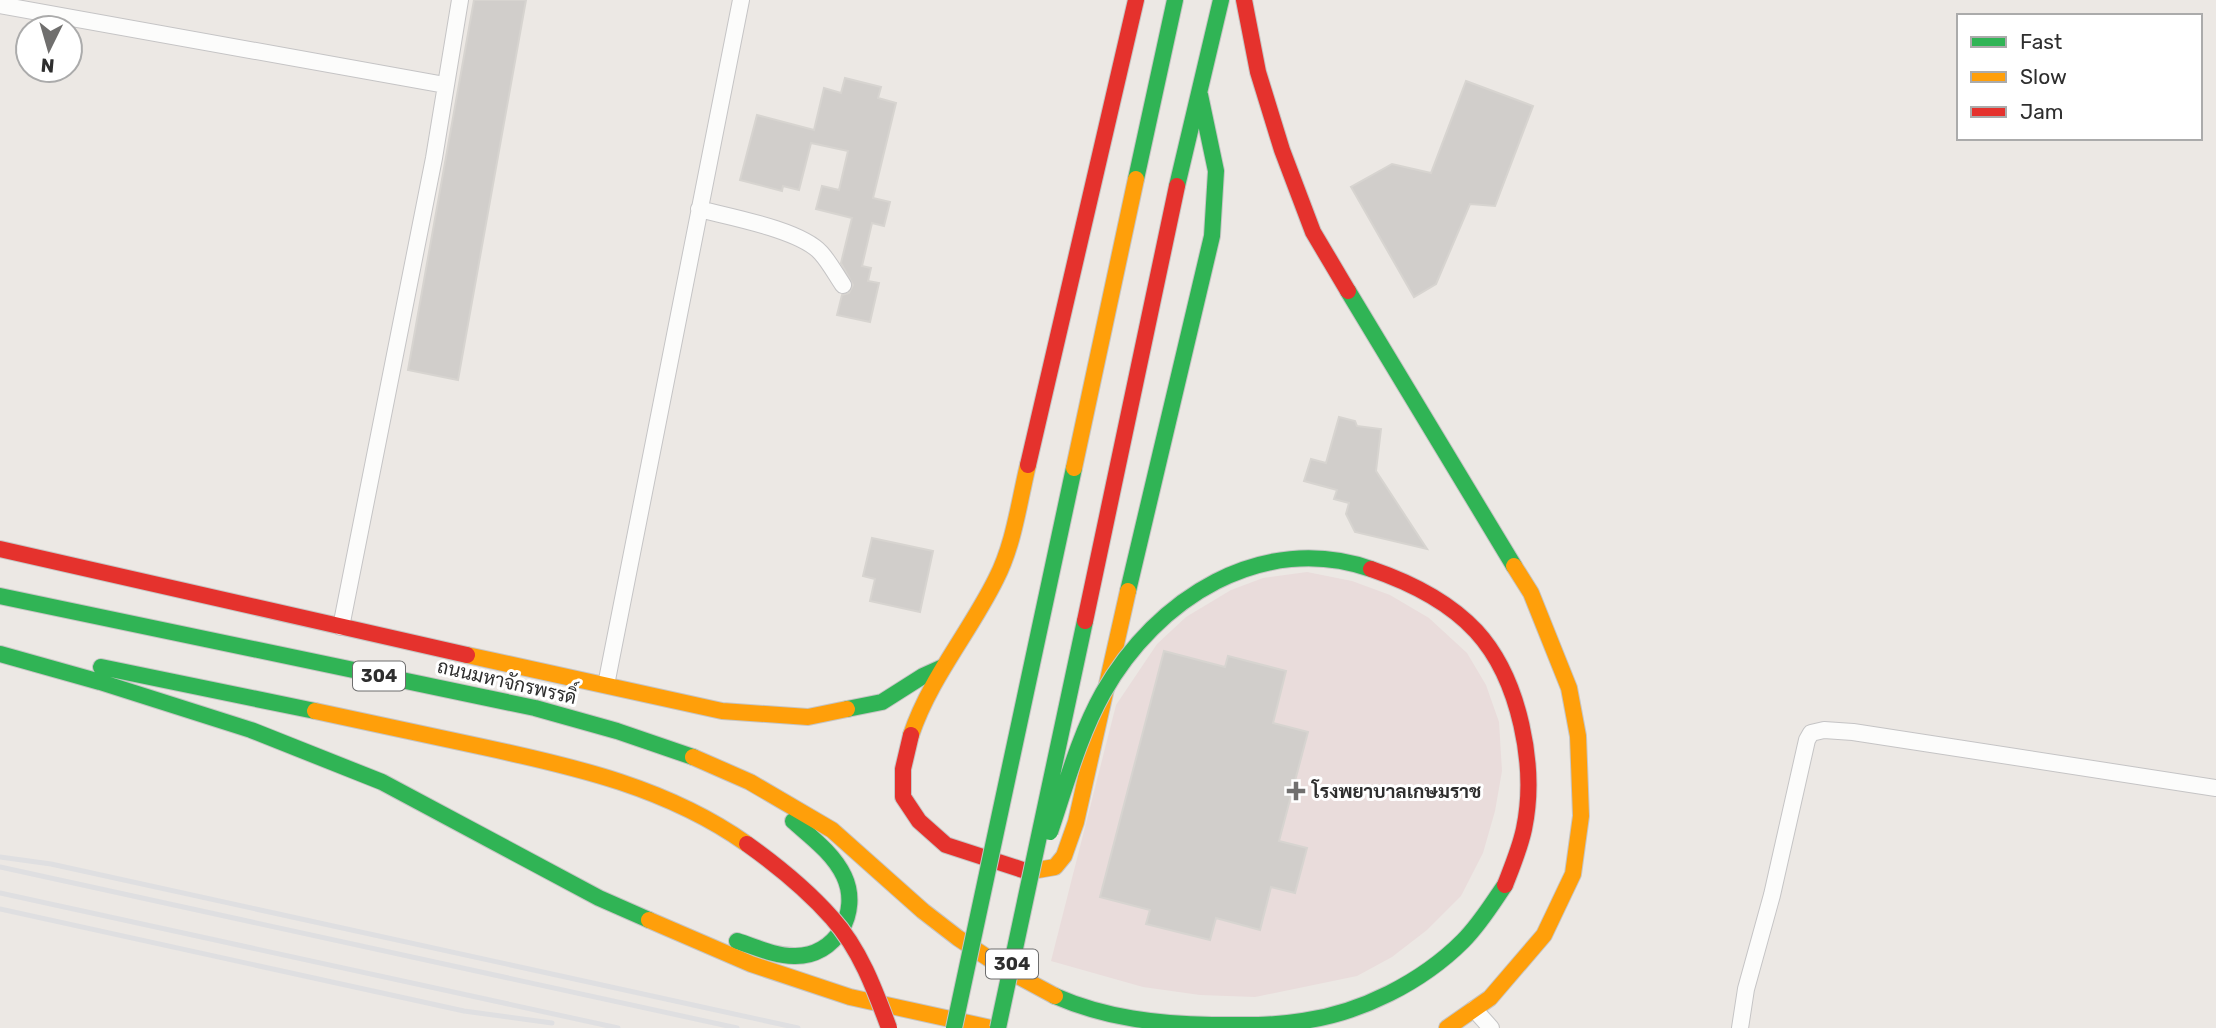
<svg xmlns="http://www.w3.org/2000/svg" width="2216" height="1028" viewBox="0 0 2216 1028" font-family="Rubik,Sarabun,sans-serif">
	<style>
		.medical { fill: #e9dcdb }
		.building { fill: #d1cecb; stroke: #d7d4d0; stroke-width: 2 }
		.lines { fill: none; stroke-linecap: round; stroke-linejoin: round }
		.street-casing { stroke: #c5c4c5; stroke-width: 18 }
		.fast-casing { stroke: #c6c5c4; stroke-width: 18 }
		.slow-casing { stroke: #c6c5c4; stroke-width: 18 }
		.jam-casing { stroke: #c6c5c4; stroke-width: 18 }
		.street { stroke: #fcfcfb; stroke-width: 16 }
		.fast { stroke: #30b455; stroke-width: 16 }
		.slow { stroke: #ff9f0a; stroke-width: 16 }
		.jam { stroke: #e5322d; stroke-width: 16 }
		.rail { stroke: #dfdfe1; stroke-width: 5 }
		.fast-bridge-casing { stroke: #c6c5c4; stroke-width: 18; stroke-linecap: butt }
		.slow-bridge-casing { stroke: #c6c5c4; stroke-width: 18; stroke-linecap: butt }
		.jam-bridge-casing { stroke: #c6c5c4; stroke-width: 18; stroke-linecap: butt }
		.fast-bridge { stroke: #30b455; stroke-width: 16 }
		.slow-bridge { stroke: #ff9f0a; stroke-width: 16 }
		.jam-bridge { stroke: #e5322d; stroke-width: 16 }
		.poi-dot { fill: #706f6e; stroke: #fff; stroke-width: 2.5 }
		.labels { text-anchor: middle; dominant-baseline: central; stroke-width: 6; stroke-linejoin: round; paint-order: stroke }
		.shield { fill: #fff; stroke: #6d6d6d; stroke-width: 2 }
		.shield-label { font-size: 18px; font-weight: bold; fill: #2e2e2e }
		.street-label { font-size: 19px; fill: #2e2e2e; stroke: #fff }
		.poi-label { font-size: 19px; font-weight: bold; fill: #2e2e2e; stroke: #fff; text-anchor: start }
	</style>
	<rect width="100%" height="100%" fill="#ece8e4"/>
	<!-- medical -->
	<path class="medical" d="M1307,572L1352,581L1390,595L1429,618L1467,653L1486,685L1499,722L1502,771L1495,811L1483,853L1461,896L1427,930L1392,957L1357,976L1255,997L1200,995L1143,987L1051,961L1116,705L1157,644L1186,617L1231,590L1263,578Z"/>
	<!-- building -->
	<path class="building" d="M474,0H526L458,380L408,370Z
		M845,78L881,87L878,98L896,103L873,198L890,202L884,226L872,223L862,266L871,268L868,281L879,283L870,322L837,315L842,295L849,293L853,285L841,263L852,218L816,209L822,186L839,190L848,151L811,143L799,190L783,186L782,191L740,180L757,115L814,130L824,88L841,93Z
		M1466,81L1533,106L1495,206L1470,204L1436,284L1414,297L1351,187L1392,164L1431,173Z
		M1339,417L1355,421L1357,426L1381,429L1376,471L1427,549L1355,532L1346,514L1349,503L1334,499L1337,490L1304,481L1311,459L1326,463Z
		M872,538L933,551L920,612L870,601L875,579L863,576Z
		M1164,651L1225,667L1228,656L1286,671L1273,723L1308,732L1279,841L1307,848L1295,893L1271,887L1260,930L1216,918L1210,940L1146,924L1150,910L1100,897Z"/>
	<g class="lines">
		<!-- street casing -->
		<g class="street-casing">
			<path id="street" d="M0,5L445,85
				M699,209C730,217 801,230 821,253C830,263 836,275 843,285
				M341,627L434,158L460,0
				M606,685L741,0
				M1474,1009L1491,1028
				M1740,1028L1746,989L1772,895L1807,740L1811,733L1824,730L1853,732L2216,788"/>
		</g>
		<!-- fast casing -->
		<g class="fast-casing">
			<path id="fast" d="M1136,179L1175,0
				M1177,186L1221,0
				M1348,291L1514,566
				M1128,591L1212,236L1216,171L1200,95
				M0,596L535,708L617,731L693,757
				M0,654L100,682L251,730L382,782L599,898L649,920
				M101,667L315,711
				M847,709L882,702L923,676L943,667
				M737,941C756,947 774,956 794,956C836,957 861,912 844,876C833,853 811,837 793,821
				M1055,996C1105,1018 1158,1024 1212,1025C1242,1025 1273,1026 1303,1021C1361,1013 1422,982 1463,941C1480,924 1492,904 1505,885"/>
		</g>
		<!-- slow casing -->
		<g class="slow-casing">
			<path id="slow" d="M467,655L722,711L808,717L847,709
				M911,735C930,678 970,632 996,579C1014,544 1019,502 1028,465
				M693,757L750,782L832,830L923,911L958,938L1003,968L1055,996
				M1032,871L1055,867L1064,856L1076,822L1128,591
				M649,920L751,964L850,997L991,1028
				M1447,1028L1490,998L1544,935L1573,874L1581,816L1578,736L1569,688L1531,593L1514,566"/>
		</g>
		<!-- jam casing -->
		<g class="jam-casing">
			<path id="jam" d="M1244,0L1258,72L1282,150L1313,232L1348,291
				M1028,465L1136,0
				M0,549L467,655
				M911,735L903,769V797L919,821L946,845L1026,871H1032"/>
		</g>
		<!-- street -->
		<use href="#street" class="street"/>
		<!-- fast -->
		<use href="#fast" class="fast"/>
		<!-- slow -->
		<use href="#slow" class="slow"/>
		<!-- jam -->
		<use href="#jam" class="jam"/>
		<!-- rail -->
		<path class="rail" d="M0,857L51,864L798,1028
			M0,867L737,1028
			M0,893L618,1028
			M0,909L464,1011L552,1023"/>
		<!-- fast-bridge casing -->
		<g class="fast-bridge-casing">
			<path id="fast-bridge" d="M1050,832C1066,785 1079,736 1103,693C1156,599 1262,531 1371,569
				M954,1028L1074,468
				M998,1028L1085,621"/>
		</g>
		<!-- slow-bridge casing -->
		<g class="slow-bridge-casing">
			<path id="slow-bridge" d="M1074,468L1136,179
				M315,711C371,723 427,735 483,747C576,767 668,788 747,844"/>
		</g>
		<!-- jam-bridge casing -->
		<g class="jam-bridge-casing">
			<path id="jam-bridge" d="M1371,569C1409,582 1448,601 1476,631C1520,679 1537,767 1524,829C1520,848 1512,867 1505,885
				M1085,621L1177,186
				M747,844C775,864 809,892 832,918C860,949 875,990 889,1028"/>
		</g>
		<!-- fast-bridge -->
		<use href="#fast-bridge" class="fast-bridge"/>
		<!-- slow-bridge -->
		<use href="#slow-bridge" class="slow-bridge"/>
		<!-- jam-bridge -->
		<use href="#jam-bridge" class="jam-bridge"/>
	</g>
	<!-- markers -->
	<path class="poi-dot" d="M1292.5 780.5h7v7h7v7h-7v7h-7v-7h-7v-7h7z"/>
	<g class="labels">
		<!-- shield labels -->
		<g class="shield">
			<rect x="353" y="661.5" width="52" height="29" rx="5"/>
			<rect x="986" y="949.5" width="52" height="29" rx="5"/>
		</g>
		<g class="shield-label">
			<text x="379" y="676">304</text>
			<text x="1012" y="964">304</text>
		</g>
		<!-- street labels -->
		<g class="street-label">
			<text transform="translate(507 682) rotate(13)">ถนนมหาจักรพรรดิ์</text>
		</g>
		<!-- poi labels -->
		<g class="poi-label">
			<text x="1312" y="791">โรงพยาบาลเกษมราช</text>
		</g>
	</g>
	<!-- legend -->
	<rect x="1957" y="14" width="245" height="126" fill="#ffffff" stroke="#ababab" stroke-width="2"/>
	<rect x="1971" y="37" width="35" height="10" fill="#30b455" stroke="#ababab" stroke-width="2"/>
	<text x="2020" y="49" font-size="21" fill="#2e2e2e">Fast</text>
	<rect x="1971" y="72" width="35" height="10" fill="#ff9f0a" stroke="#ababab" stroke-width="2"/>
	<text x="2020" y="84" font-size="21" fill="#2e2e2e">Slow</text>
	<rect x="1971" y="107" width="35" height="10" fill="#e5322d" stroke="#ababab" stroke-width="2"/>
	<text x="2020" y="119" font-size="21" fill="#2e2e2e">Jam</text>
	<!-- north arrow -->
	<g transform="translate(49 49) rotate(185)"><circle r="33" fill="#ffffff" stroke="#ababab" stroke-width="2"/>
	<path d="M0-5L12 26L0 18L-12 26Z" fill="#706f6e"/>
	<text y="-10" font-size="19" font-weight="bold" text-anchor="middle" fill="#2e2e2e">N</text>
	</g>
</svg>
